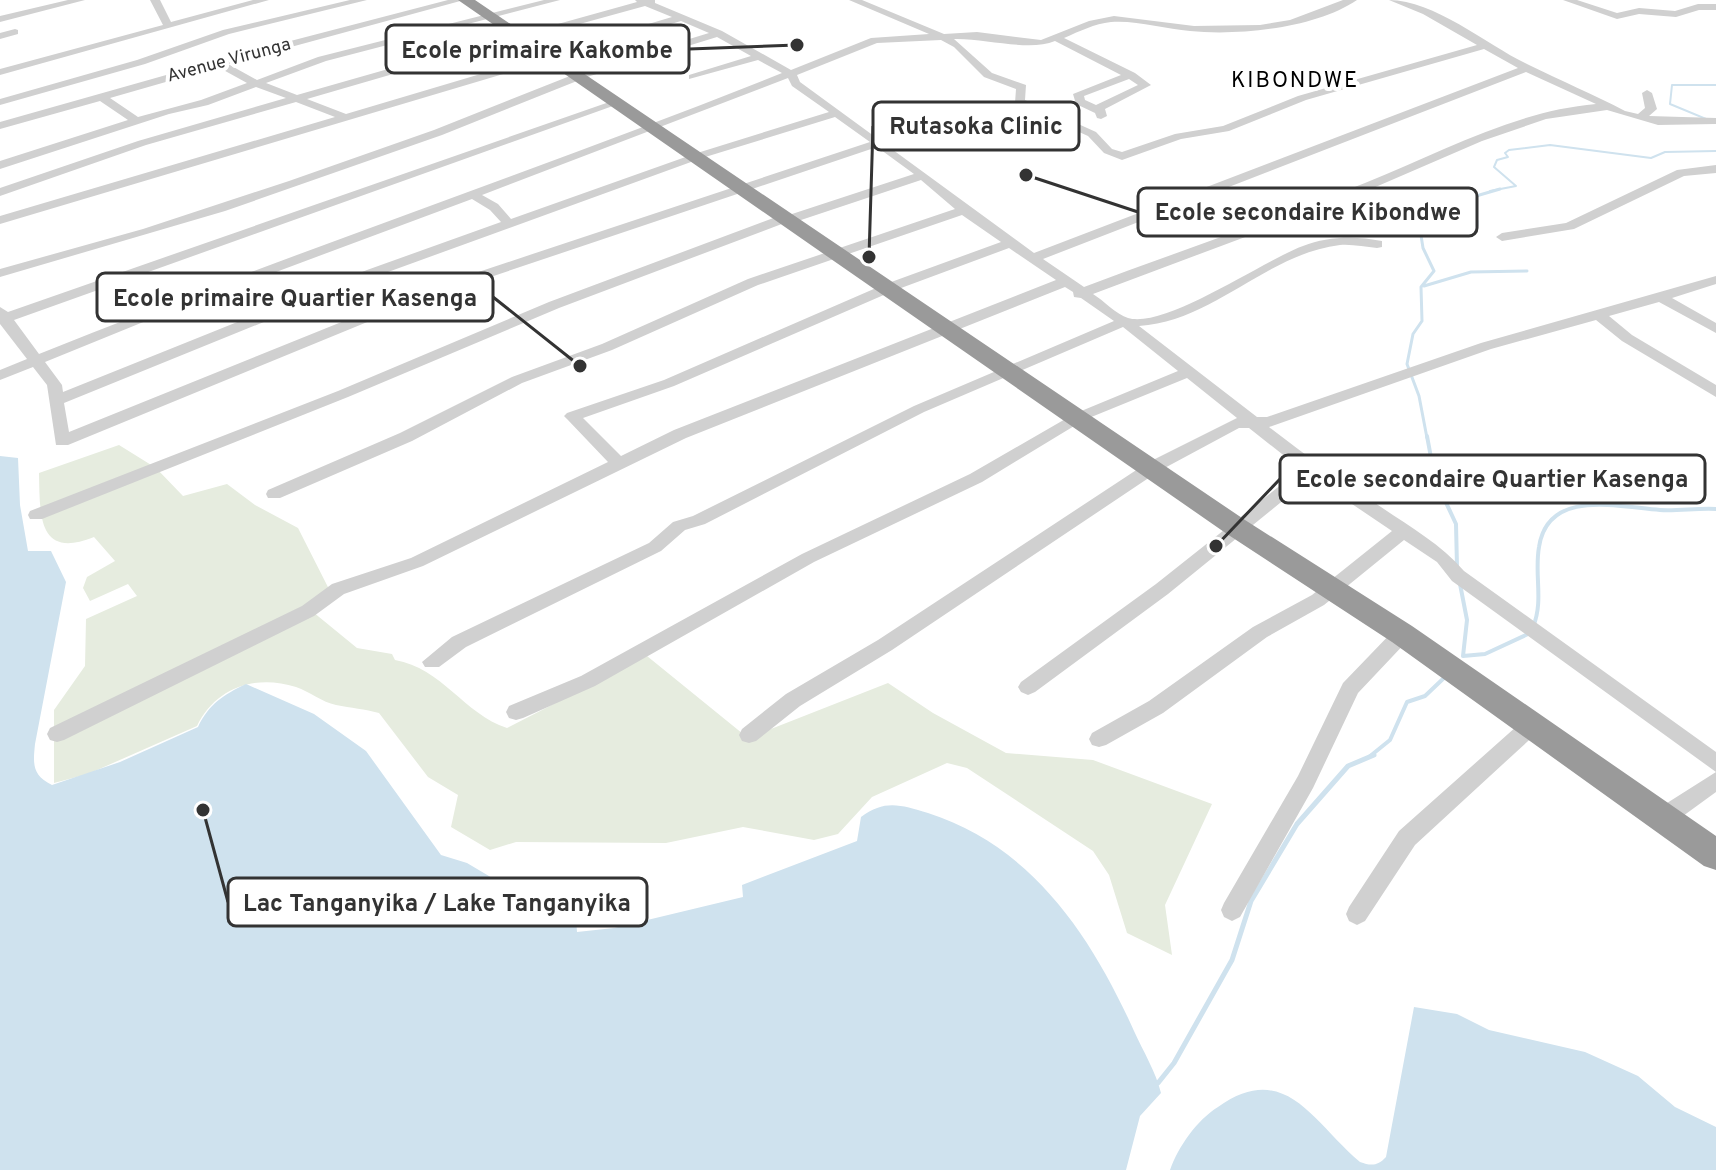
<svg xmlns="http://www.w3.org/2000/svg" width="1716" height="1170" viewBox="0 0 1716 1170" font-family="Overpass,sans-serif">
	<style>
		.green { fill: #e6ecdf }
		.water { fill: #cfe2ee }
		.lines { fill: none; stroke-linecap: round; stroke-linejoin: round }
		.stream-far3 { stroke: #cfe2ee; stroke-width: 2 }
		.stream-far2 { stroke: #cfe2ee; stroke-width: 3 }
		.stream-far1 { stroke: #cfe2ee; stroke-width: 4 }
		.stream { stroke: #cfe2ee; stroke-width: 5 }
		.minor { fill: #d0d0d0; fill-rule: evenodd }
		.highway { fill: #9a9a9a; fill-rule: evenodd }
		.labels { text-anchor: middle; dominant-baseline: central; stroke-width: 8; stroke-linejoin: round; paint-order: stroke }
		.far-street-label { font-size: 18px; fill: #333; stroke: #fff }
		.far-quarter-label { font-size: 22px; letter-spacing: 2px; fill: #000; stroke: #fff }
		.leader { fill: none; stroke: #333; stroke-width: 3 }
		.callout-dot { fill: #333; stroke: #fff; stroke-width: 3 }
		.callout { fill: #fff; stroke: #333; stroke-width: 3 }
		.callout-label { font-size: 24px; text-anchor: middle; font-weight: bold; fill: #333 }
	</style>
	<rect width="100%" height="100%" fill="#fff"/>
	<!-- green -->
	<path class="green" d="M119,445L156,468L183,496L227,484L255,505L298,528L334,599L313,612L357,648L392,654L395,660C442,668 464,714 507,728L647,656L748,738L888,683L933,713L1006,753L1093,760L1212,804L1165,905L1172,955L1127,933L1109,875L1093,851L967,768L947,763L872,797L838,834L814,840L743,827L666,843L516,842L490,850L451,827L458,795L428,777L379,713C365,709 351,708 336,705C322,702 310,692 296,687C256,674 216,687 197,726L88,774L54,783V710L85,666L86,619L137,596L128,584L90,601L83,588L87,577L115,561L94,537C37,560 40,514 39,473Z"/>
	<!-- water -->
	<path class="water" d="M0,456L18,458L20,505L28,551H51L66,582L35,744C33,764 32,775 52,785L120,762L198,727C209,704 223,695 246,684L314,714L366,751L441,855L467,863L531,901L576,918L577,932L614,928L743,897L742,885L857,841L861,817C885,799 901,805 928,813C1032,846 1092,937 1134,1031C1143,1051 1156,1072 1161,1093L1140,1116L1126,1170H0Z
		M1414,1007L1457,1014L1489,1030L1585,1052L1638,1076L1675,1107L1716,1127V1170H1170C1178,1147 1197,1120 1218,1107C1286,1059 1313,1123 1360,1162C1371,1166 1378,1166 1386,1157Z"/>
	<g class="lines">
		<!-- stream-far3 -->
		<path class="stream-far3" d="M1716,85H1672L1670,104L1716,123
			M1490,191L1516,186L1494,167L1497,160L1508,157L1505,153L1509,150L1550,145L1651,158L1665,152L1716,151"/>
		<!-- stream-far2 -->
		<path class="stream-far2" d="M1424,286L1471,272L1527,271
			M1427,438L1419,396L1407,364L1413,334L1422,321L1421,287L1434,271L1423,248L1420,229L1477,226V221L1459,201L1500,189"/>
		<!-- stream-far1 -->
		<path class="stream-far1" d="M1427,436L1435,479L1456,524L1457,567
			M1460,584L1467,620L1463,656L1485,654L1528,634
			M1533,627C1544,600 1534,575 1539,547C1548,488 1618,507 1660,510C1679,511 1697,508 1716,509
			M1369,757L1390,740L1407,702L1425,696L1445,677"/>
		<!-- stream -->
		<path class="stream" d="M1158,1083L1174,1063L1232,960L1251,901L1297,824L1348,766L1374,755"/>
		<!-- minor -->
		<path class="minor" d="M68,0H85L0,22V16Z
			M150,0H160L171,22L253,0H269L0,75V69L163,25Z
			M350,0H367L229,34L145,64L0,105V99L137,60L223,30Z
			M448,0H464L228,64L257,80L318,57L544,0H560L326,61L266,83L297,95L514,33L522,34L637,2L635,0H655V3L722,31L791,70L871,38L929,34L849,0H862L944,34L977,32L1041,40L1089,21L1114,16L1194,26L1260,25L1290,20L1343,0H1357C1316,28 1239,36 1190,31C1165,29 1136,20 1111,22C1094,24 1080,31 1064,38L1135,73L1151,85L1105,109L1107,116L1101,119L1097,118L1095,113L1076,104L1073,94L1121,75L1055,41C1029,52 985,38 954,39L992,73L1026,85L1025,100L1096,132L1112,149L1122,152L1175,134L1223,126L1298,96L1477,45L1423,14L1389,0C1435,0 1488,46 1529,65C1561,81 1593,94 1625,111L1638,114L1645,108L1642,93L1647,90L1652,93L1657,109L1649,116L1716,118V124L1658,125L1607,110L1546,119L1482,141L1357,195L1093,294C1103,300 1117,315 1128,318C1165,329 1264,260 1303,246C1328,236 1356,236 1382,241V247L1377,248C1365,247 1352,244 1340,245C1266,254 1214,321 1139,326L1257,417H1267L1481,343L1716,276V284L1672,298L1716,323V333L1659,302L1609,316L1632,335L1716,385V397L1622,341L1596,320L1491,349L1269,427C1305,455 1342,482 1381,507C1410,527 1441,544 1464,571L1716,752V772L1452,581L1437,562L1404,540L1324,605L1267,637L1163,713L1106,745L1099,747L1092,745L1089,739L1092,733L1149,701L1253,627L1312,595L1392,531L1312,477L1168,594L1035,692L1028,695L1021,692L1018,687L1021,682L1156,584L1301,469L1249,428H1239L1159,471L892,650L800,706L756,741L749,743L742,741L739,735L742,729L786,694L878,640L1147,463L1237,418L1187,378L1084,420L982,482L814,562L595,686L523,718L516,720L509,718L506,712L509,706L581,676L802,554L970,474L1074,414L1178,371L1123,327L924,412L705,524L685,530L661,551L466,647L439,667H425L422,662L452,637L649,543L673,522L693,516L914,406L1114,321L1081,298L1074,297L1073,292L1065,287L686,438L423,566L344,594L314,616L64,740L57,742L50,740L47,734L50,728L302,606L332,584L411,558L608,462L567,419L564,416L567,413L664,380L883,285L1001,242L962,215L758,285L612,350L522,383L412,441L280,498H268L266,494L268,490L400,433L512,377L602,344L748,279L955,209L921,180L795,222H787L559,308L348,397L42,519H30L28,515L30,511L338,391L549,302L784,214H792L914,174L877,147L416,302L68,445H56L47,385L33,367L0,380V370L27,359L0,324V307L8,312L615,100L624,102L14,320L39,354C285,255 536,171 782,73L758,60L689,79V75L751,56L717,37L587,77L442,135L225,211L0,277V269L143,229L289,181L434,130L575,74L709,33L681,21L0,224V216L335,117L296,102L146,145L0,196V188L138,141L286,98L256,87L208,105L169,114L0,169V161L128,120L100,101L0,129V122L244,53ZM645,6L672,17L346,114L307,99L517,38L525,39ZM941,40L954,47L984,77L1016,89L1015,103L1088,136L1104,153L1122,160L1181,139L1229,131L1306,100L1484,49L1518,68L1034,253L800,82L797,75L877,43ZM218,67L247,83L201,100L138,117L110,98ZM1526,72L1596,104C1514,111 1440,153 1365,183C1272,220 1177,252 1084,287L1043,259ZM788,78L792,86L829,112L694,154L511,219L498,204L482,195ZM1129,79L1138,85L1096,105L1085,100L1084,96ZM835,117L870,142L406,296L69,432L64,403L377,276L702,158ZM472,199L490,210L501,222L367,270L63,392L62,385L45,362L163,314ZM1009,248L1056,280L674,430L621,456L583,418L674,386L893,291Z
			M1563,0H1577L1617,13L1639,8L1675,11L1698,4H1716V10H1699L1676,17L1639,14L1617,19Z
			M15,29L18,30V34L0,39V33Z
			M1716,165V173L1684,176L1574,229L1502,241L1496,237L1502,233L1566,223L1677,170Z
			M1402,627L1409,629L1411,634L1409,639L1358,693L1313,788L1240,917L1232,921L1224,917L1221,910L1224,903L1298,776L1343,683L1395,629Z
			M1533,716L1540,718L1543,724L1540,730L1415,845L1365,921L1357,925L1349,921L1346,914L1349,907L1399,831L1526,718Z
			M1716,772V792L1672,824L1664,826L1656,824L1653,817L1656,810Z"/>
		<!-- highway -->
		<path class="highway" d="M458,0H475L1245,520L1412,626L1716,836V870L1704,866L1392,642L1227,534Z"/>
	</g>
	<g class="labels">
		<!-- far-street labels -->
		<g class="far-street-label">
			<text transform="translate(229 61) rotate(-15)">Avenue Virunga</text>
		</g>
		<!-- far-quarter labels -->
		<g class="far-quarter-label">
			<text x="1295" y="81">KIBONDWE</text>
		</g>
	</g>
	<!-- callouts -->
	<path class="leader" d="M797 45L689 49M869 257L873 126M1026 175L1138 212M580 366L493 297M1216 546L1280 479M203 810L228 902"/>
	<g class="callout-dot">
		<circle cx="797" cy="45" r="8"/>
		<circle cx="869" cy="257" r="8"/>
		<circle cx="1026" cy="175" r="8"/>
		<circle cx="580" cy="366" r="8"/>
		<circle cx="1216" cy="546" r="8"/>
		<circle cx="203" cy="810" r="8"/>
	</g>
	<g class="callout">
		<rect x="386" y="25" width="303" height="48" rx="8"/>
		<rect x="873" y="102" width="206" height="48" rx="8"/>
		<rect x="1138" y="188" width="339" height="48" rx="8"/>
		<rect x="97" y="273" width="396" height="48" rx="8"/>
		<rect x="1280" y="455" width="425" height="48" rx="8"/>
		<rect x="228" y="878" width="419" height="48" rx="8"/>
	</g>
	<g class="callout-label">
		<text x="537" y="58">Ecole primaire Kakombe</text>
		<text x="976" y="134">Rutasoka Clinic</text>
		<text x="1308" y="220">Ecole secondaire Kibondwe</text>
		<text x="295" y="306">Ecole primaire Quartier Kasenga</text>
		<text x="1492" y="487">Ecole secondaire Quartier Kasenga</text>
		<text x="437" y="911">Lac Tanganyika / Lake Tanganyika</text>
	</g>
</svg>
